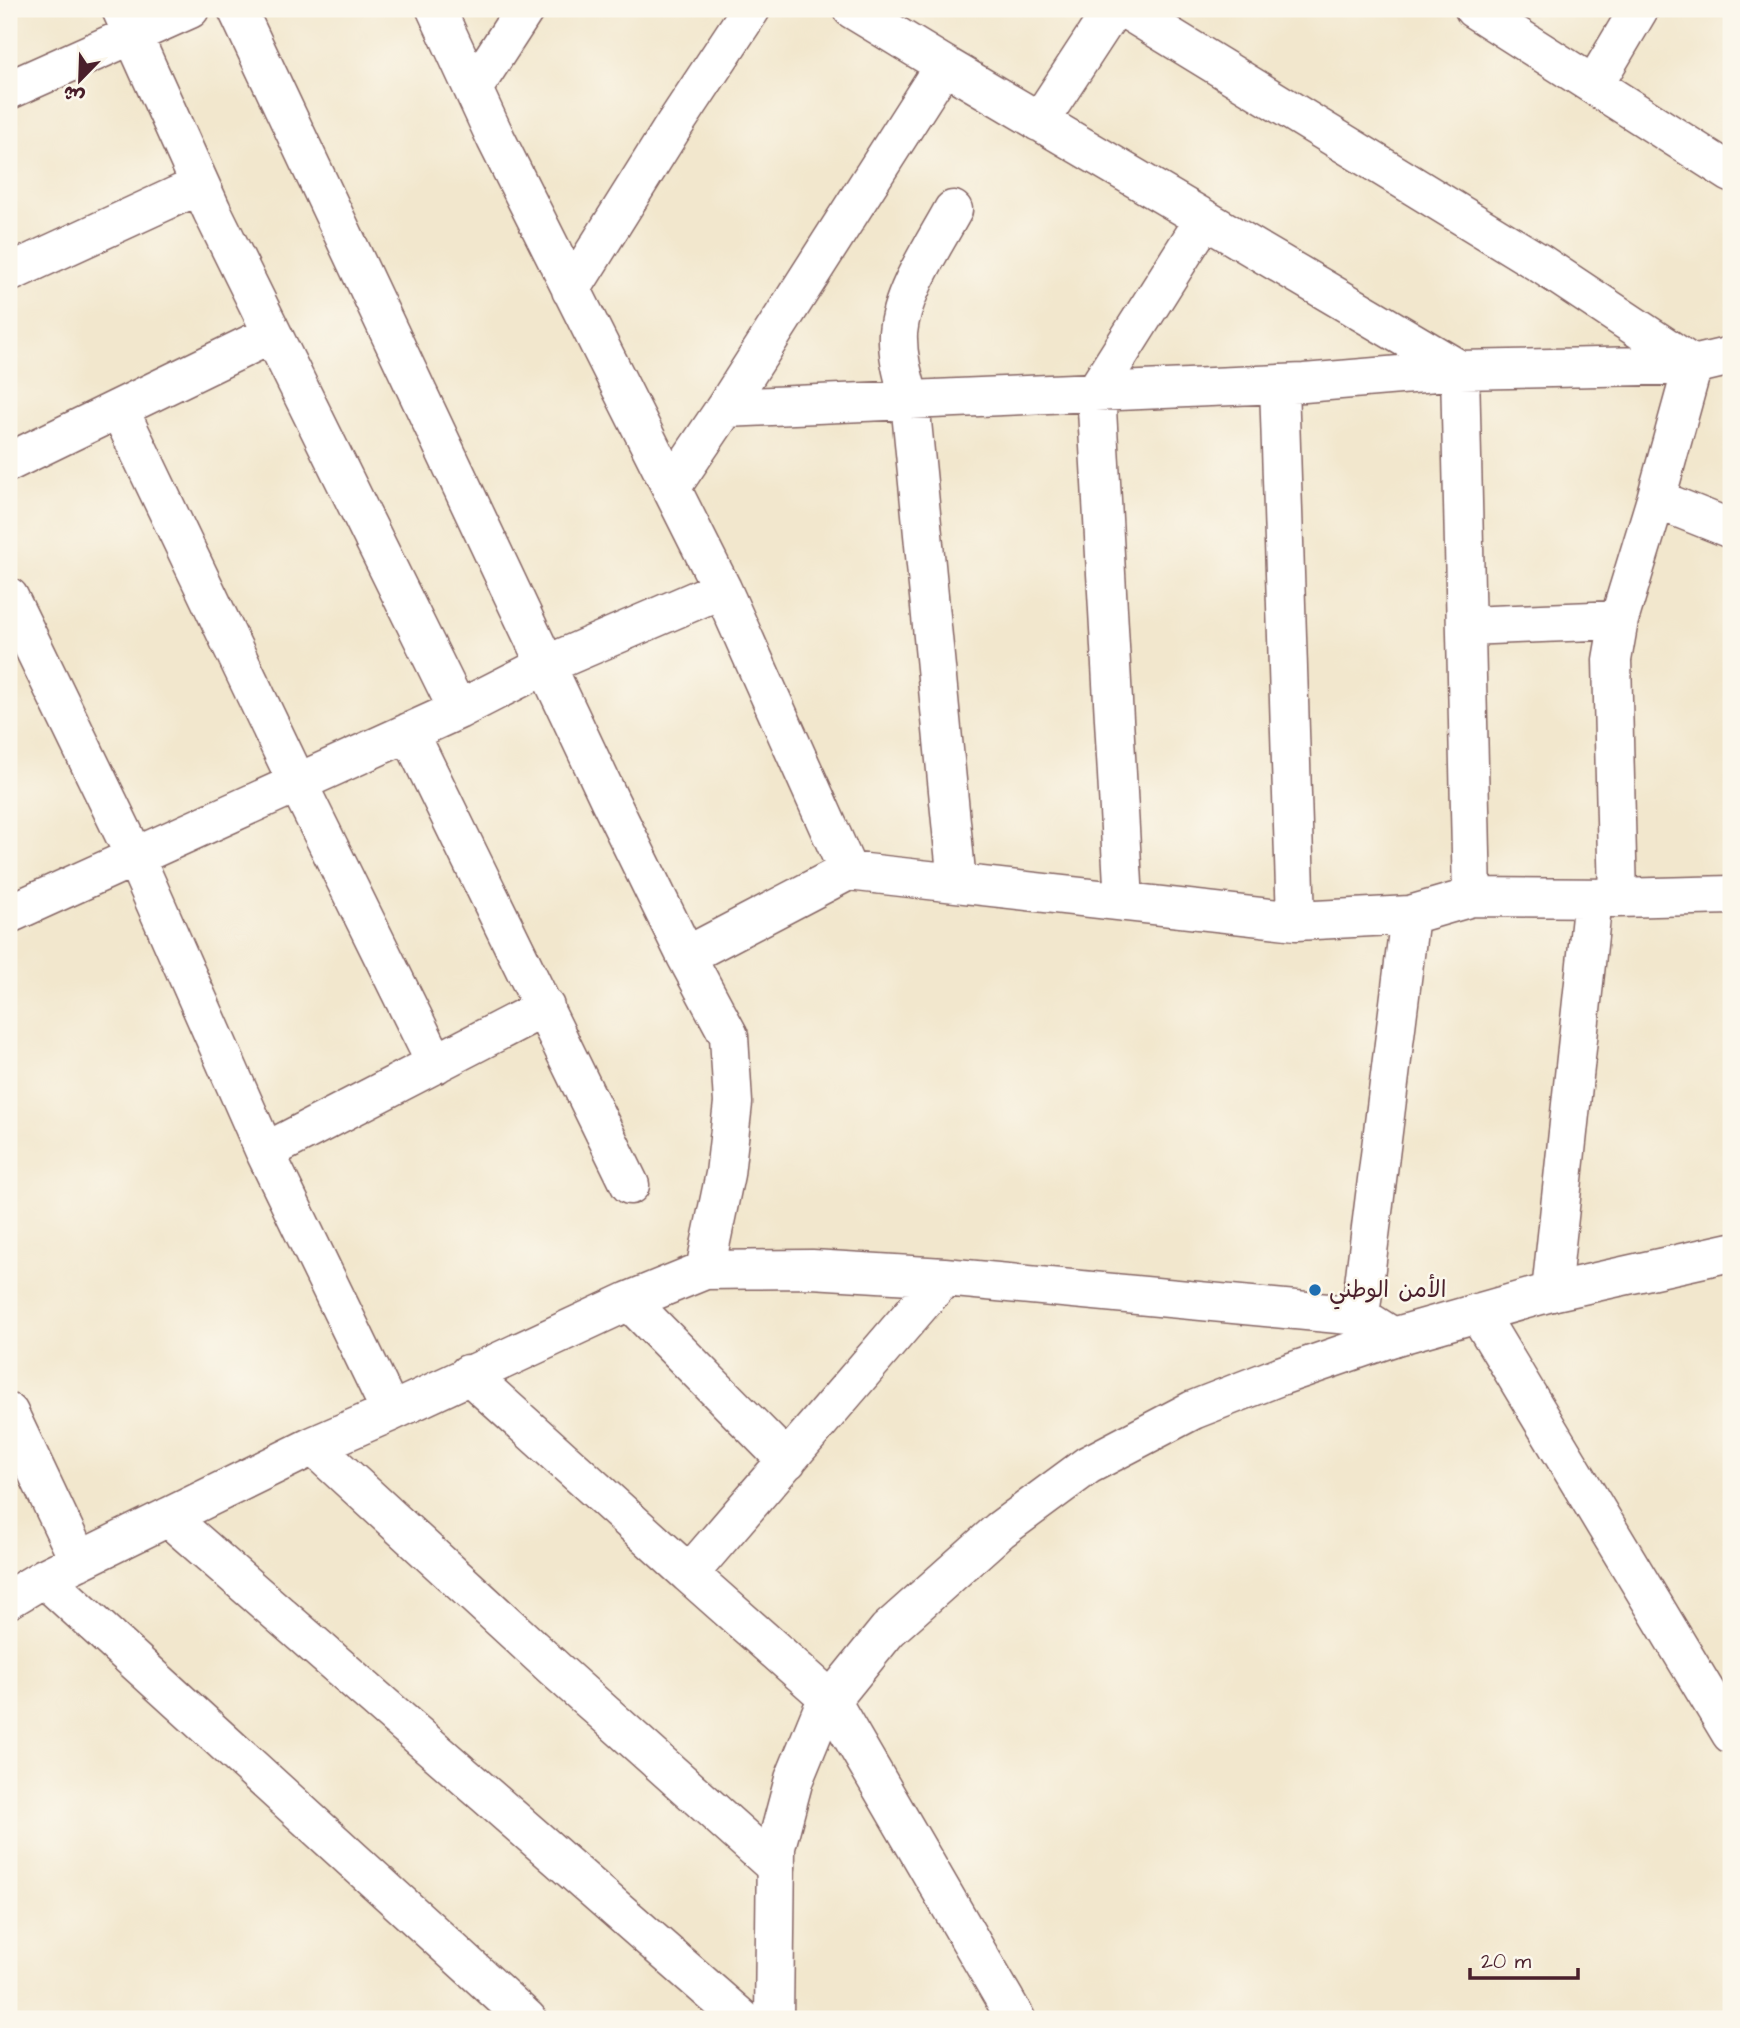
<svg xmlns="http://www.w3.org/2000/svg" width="1740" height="2028" viewBox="0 0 1740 2028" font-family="'Architects Daughter','Playpen Sans Arabic',sans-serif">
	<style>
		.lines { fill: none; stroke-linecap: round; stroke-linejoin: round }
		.minor-casing { stroke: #856564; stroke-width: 41 }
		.major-casing { stroke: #856564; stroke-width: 41 }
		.minor { stroke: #fff; stroke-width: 38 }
		.major { stroke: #fff; stroke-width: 38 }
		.poi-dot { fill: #1f6fb2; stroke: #fbf7ec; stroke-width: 2.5 }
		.labels { text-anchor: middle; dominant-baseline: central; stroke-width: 5; stroke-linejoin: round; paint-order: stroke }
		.poi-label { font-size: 23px; fill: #4a1f2b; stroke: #fbf7ec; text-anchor: start }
	</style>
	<rect width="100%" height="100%" fill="#fbf7ec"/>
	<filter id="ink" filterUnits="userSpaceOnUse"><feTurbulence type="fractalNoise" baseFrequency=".0143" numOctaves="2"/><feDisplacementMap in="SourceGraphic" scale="14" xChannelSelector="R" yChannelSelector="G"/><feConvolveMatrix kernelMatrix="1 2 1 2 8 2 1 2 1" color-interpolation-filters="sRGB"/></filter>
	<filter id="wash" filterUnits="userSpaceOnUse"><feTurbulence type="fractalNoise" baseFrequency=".00686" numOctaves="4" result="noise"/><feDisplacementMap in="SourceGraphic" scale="28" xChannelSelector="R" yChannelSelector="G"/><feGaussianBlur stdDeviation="1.57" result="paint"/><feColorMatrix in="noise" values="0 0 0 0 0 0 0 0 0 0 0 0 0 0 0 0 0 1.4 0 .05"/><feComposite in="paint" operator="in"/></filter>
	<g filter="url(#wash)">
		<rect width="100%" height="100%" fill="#f2e7cd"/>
	</g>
	<g filter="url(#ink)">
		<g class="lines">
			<!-- minor casing -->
			<g class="minor-casing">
				<path id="minor" d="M121,9L212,211L458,710
					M237,9L610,801L686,956
					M436,9L496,139L722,589L848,871
					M852,9L944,65
					M1125,9L1541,264L1693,365L1656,499L1619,620L1612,660L1618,898L1731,895
					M1474,9L1731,173
					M1594,85L1639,9
					M473,89L525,9
					M9,90L190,9
					M1039,122L1113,9
					M953,210C934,245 901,293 898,333C897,357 904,379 910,401L957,883
					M9,273L200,185
					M571,290L673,127L751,9
					M1279,384L1296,921
					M725,408L944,65L1460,370L1472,897
					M119,409L298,784L436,1064
					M9,462L272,334
					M671,488L725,408L1304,383L1460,370L1693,365L1731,356
					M1656,499L1731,529
					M9,597L135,857L265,1152L391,1412
					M1466,626L1619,620
					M409,732L630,1185
					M1124,902L1096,391L1204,220
					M9,914L458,710L548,664L722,589
					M265,1152L545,1007
					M705,1270L725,1174L733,1103L729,1036L686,956L848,871L1296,921L1410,915L1472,897L1618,898
					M944,1277L689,1574L830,1699L1016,2019
					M1551,1292L1593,898
					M629,1301L787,1461
					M1478,1313L1731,1734
					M1360,1316L1410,915
					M468,1374L689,1574
					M9,1413L79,1561
					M313,1446L556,1670L776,1867
					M168,1517L742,2019
					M44,1578L527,2019
					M9,1599L44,1578L313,1446L391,1412L629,1301L705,1270L812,1269L944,1277L1360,1316L1393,1337"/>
			</g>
			<!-- major casing -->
			<g class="major-casing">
				<path id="major" d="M774,2019L776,1847L794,1779L821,1713L888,1630L1000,1530L1088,1465L1193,1410L1280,1376L1393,1337L1551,1292L1731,1252"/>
			</g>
			<!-- minor -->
			<use href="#minor" class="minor"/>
			<!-- major -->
			<use href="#major" class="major"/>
		</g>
	</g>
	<!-- markers -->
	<circle class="poi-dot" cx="1315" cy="1290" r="7"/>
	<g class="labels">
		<!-- poi labels -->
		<g class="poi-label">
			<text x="1329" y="1290">الأمن الوطني</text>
		</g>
	</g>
	<!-- margin -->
	<rect width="1740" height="2028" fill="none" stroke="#fbf7ec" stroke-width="35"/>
	<!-- north arrow -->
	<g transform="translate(80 80) rotate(203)" stroke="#fbf7ec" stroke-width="5" paint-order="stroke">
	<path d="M0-5L12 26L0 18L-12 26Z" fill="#4a1f2b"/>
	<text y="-10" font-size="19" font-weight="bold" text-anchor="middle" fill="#4a1f2b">ش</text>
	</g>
	<!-- scale -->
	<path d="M1470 1968v10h108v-10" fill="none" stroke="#4a1f2b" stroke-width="3.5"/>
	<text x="1481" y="1968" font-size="21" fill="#4a1f2b" stroke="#fbf7ec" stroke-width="5" paint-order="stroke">20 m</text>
</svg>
